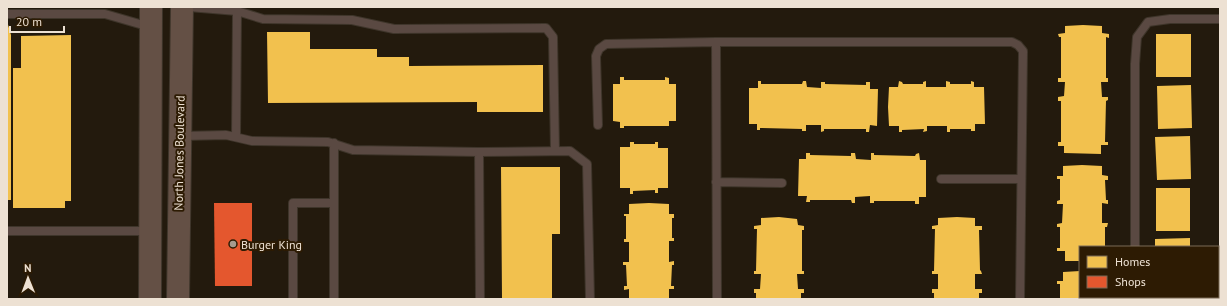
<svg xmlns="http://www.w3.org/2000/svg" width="1227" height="306" viewBox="0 0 1227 306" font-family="'PT Sans',sans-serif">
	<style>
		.homes { fill: #f2c14e }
		.shops { fill: #e4572e }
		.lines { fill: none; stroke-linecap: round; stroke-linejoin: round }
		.service-casing { stroke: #3e352a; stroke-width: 10 }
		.primary-casing { stroke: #3e352a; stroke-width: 24 }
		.service { stroke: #5a4942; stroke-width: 8 }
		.primary { stroke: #645045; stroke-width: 22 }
		.poi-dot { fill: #a69b8e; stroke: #2d1b03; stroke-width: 1.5 }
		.labels { text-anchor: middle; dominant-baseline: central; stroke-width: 4; stroke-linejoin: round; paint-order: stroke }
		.street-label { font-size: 12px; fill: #ede1d3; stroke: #2d1b03 }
		.poi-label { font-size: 12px; fill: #ede1d3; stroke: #2d1b03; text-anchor: start }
	</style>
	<rect width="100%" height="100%" fill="#231a0d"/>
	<!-- homes -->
	<path class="homes" d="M7,21L11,35V200H7Z
		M1083,25L1102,26V33L1109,34V38L1106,37V78H1108V82H1101L1102,97H1108V100L1106,101L1105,142H1108V145H1101V154L1064,153V146H1058V142H1061V101H1058V97L1064,96L1065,82H1058V78H1061V37H1059L1058,34L1065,33V26Z
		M267,32H310V49H377V57H409V66L543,65V112H477V102L268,103Z
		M1156,34H1191V77H1156Z
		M71,35V201H65V208H13V68H21V36Z
		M620,77H624V80H665V77L669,78V84H676V121H669V126H624V128H620V122L613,121V84H620Z
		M758,81H761V84H802L803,81H806L807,87L821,88V82H825V84L866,85V82H870V89H878L877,126L870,125L869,132H866V129H824V131L821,132V125H806V131H802V129L760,128V130H757V124H749V88H758Z
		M899,81L902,82L903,84H923V82L926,81V87H946V81L950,82V84H971V81L974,82V87H984L985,124H975V131H971V129H950V132H947V126H927V131L923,132L924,129L902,130V132H899V126H889L888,107L889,87H898Z
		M1191,85L1192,128L1158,129L1157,86Z
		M1190,136L1191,179L1157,180L1155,137Z
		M630,142H634V144H655V142H658V148H668V188H658V193H655V190L633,191V194H630V188H620V147H630Z
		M806,153H810V155L851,156V153H855L856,159L871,160V153H874V155L915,156L916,154L919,153L920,160H926V197H919V204H915V201H874V203H870V196L855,197V203H852L851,200H810V202H806L807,196H798L799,159H806Z
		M1082,165L1102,166V175L1108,176V180H1105L1106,200H1108V204L1102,203V223H1108L1107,227H1105V247H1080V261H1065V251H1057V248H1060V227H1057V224L1062,223L1063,204H1057V201L1060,200V179H1057V176H1063V166Z
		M501,167H560V234H552V299H502Z
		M1156,188H1190V231H1156Z
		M649,203L669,204V214H674V218H672V238H674V241H669V262L674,261V265H672L671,286H674V289H669V299H629V289L624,290V286H627L626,265H623V262H629V242H624V239H626V216H624V214H629V204Z
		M779,217L797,219L798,225L804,226V230H802V271H804V274H797L798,289H804V293H801V299H756V293H754V289H760L761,274H754V271H756L757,229H754V226L761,225V218Z
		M957,217L975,218V226H982V230H979L980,270L981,271L982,274H975V289H982V293H979V299H934V293H932V289H938V274H932V271H934L935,229H932V226L938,225V218Z
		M1190,238V247H1155V239Z
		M1080,271V297H1106V299H1060V284H1057V281H1063V272Z
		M1155,297H1190V299H1155Z"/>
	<!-- shops -->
	<path class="shops" d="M214,203H252V286H215Z"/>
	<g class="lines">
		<!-- service casing -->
		<g class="service-casing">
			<path id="service" d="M189,7L237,11L236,137
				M237,11L263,19L352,20L394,29L546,28L553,37L555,151
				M7,14H105L150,27
				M716,42L717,299
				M598,125L596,56L599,49L606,44L716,42H1012L1018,45L1023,51L1020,299
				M182,136L226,135L252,141L328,142L353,150L479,152L480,299
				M479,152L570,151L587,164L590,299
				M941,179H1021
				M716,182L782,183
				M7,231H150
				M1135,247V64L1137,37L1148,22L1170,19H1220
				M293,299V203H334
				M334,299V143
				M1134,299V297"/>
		</g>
		<!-- primary casing -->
		<g class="primary-casing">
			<path id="primary" d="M150,299L151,7
				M178,299L182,7"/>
		</g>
		<!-- service -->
		<use href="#service" class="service"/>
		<!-- primary -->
		<use href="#primary" class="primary"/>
	</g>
	<!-- markers -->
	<circle class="poi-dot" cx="233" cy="244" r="4"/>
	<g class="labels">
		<!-- street labels -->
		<g class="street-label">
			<text transform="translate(179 153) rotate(-89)">North Jones Boulevard</text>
		</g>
		<!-- poi labels -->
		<g class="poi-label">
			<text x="241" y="244">Burger King</text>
		</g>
	</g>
	<!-- border -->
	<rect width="1227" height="306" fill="none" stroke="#ede1d3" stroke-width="16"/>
	<!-- legend -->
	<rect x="1079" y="246" width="140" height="52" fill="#2d1b03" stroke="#7a6a56"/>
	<rect x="1087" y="256" width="20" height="12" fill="#f2c14e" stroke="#7a6a56"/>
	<text x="1115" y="266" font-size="12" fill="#ede1d3">Homes</text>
	<rect x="1087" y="276" width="20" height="12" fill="#e4572e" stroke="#7a6a56"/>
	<text x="1115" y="286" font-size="12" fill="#ede1d3">Shops</text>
	<!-- north arrow -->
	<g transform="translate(28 278) rotate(359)" stroke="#2d1b03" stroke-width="3" paint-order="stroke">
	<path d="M0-3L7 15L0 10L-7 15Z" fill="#ede1d3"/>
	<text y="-6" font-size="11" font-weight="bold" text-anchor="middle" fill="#ede1d3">N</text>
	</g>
	<!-- scale -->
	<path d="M10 26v6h54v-6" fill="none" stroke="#ede1d3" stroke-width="2"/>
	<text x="16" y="26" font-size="12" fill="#ede1d3" stroke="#2d1b03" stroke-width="3" paint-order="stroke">20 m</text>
</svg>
